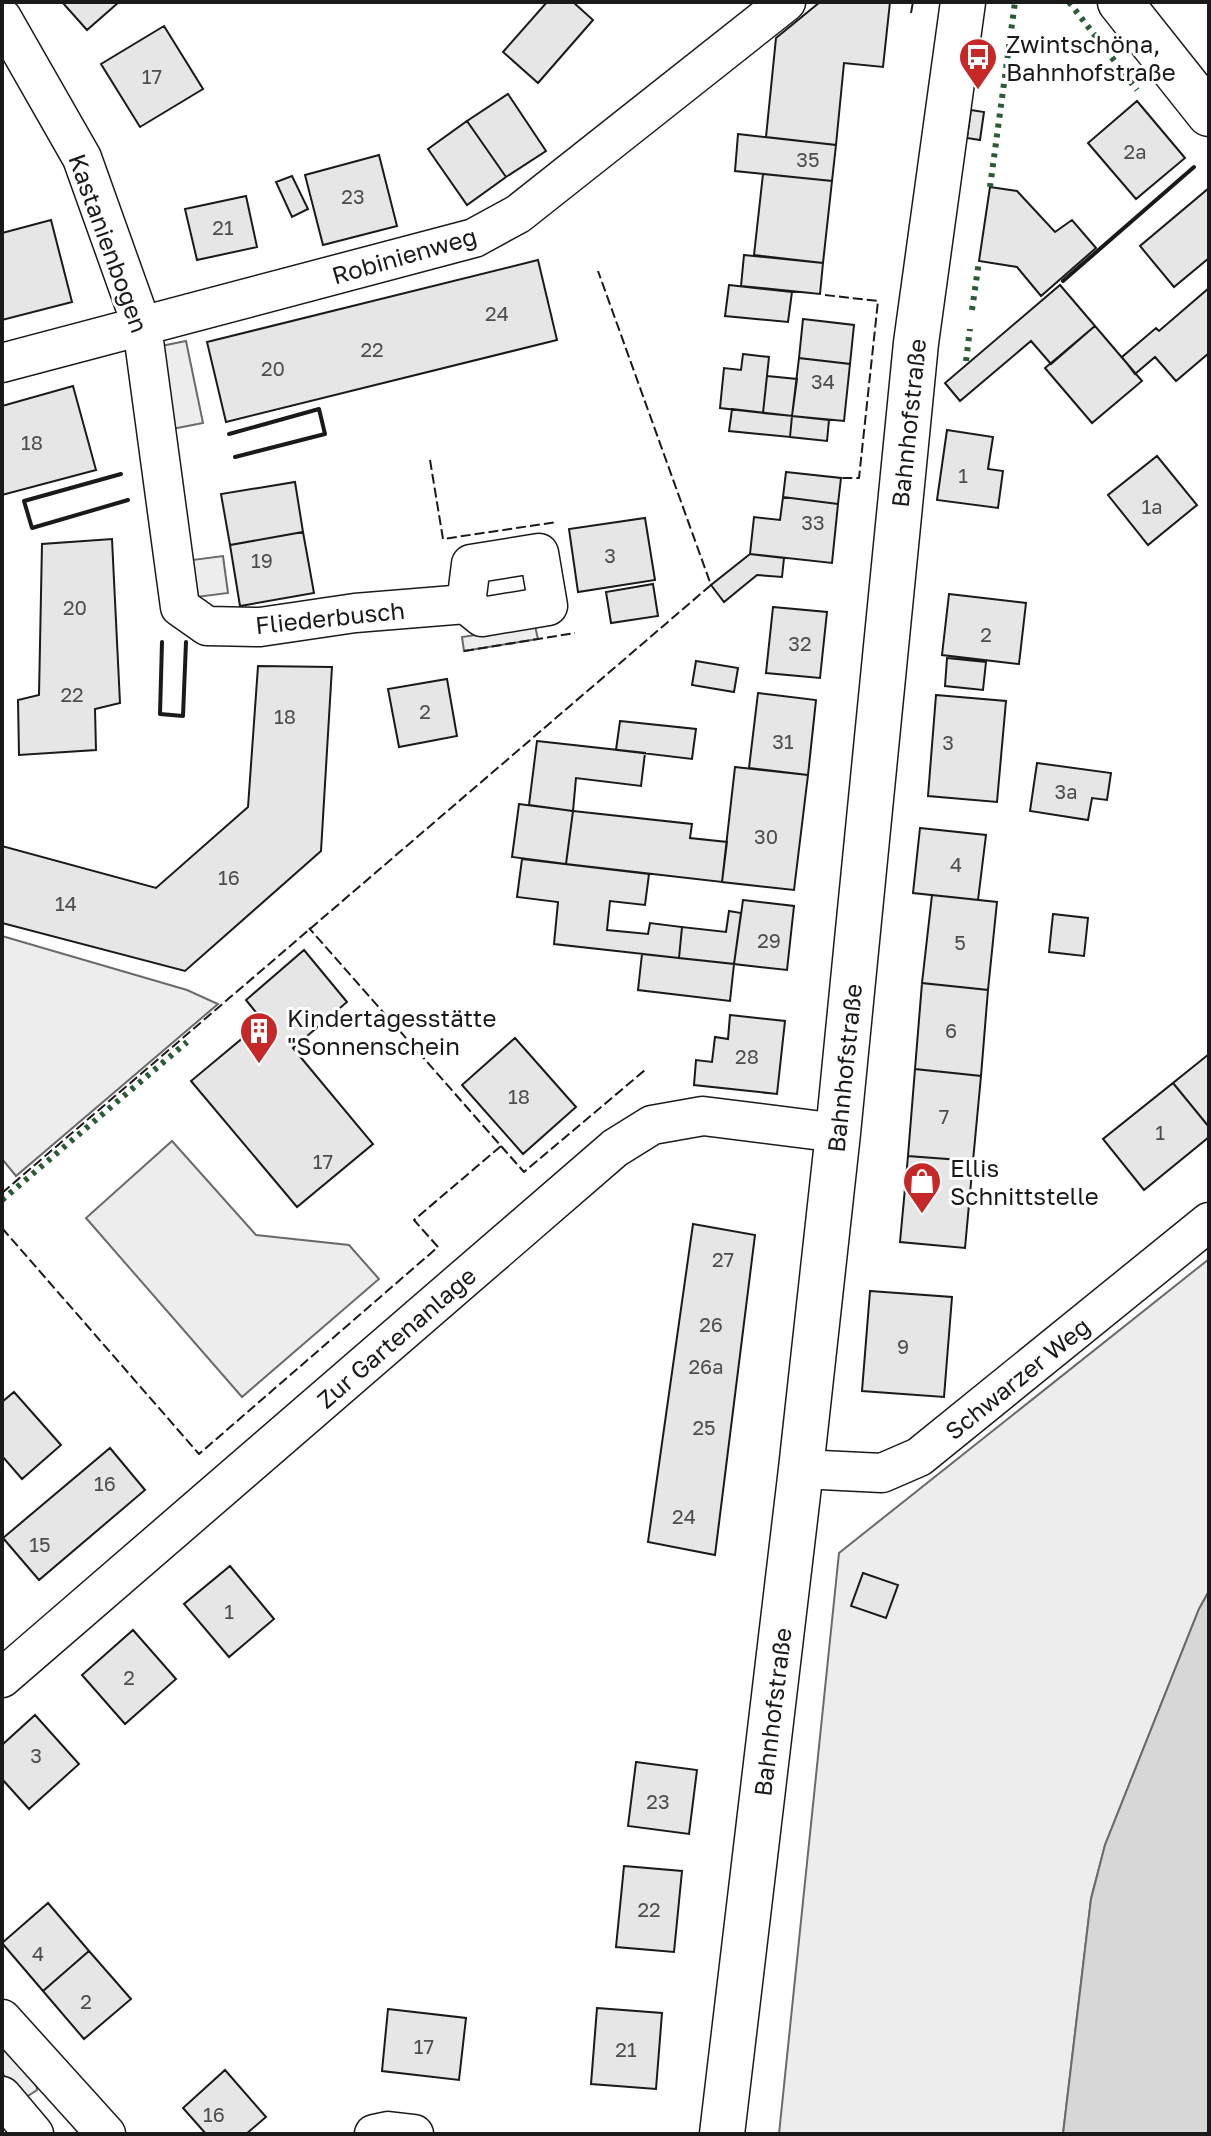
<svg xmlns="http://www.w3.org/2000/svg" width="1211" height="2136" viewBox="0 0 1211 2136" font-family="'Golos Text',sans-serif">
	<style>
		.built { fill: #ededed; stroke: #6a6a6a; stroke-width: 2 }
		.water { fill: #d7d7d7; stroke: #6a6a6a; stroke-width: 2 }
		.building { fill: #e6e6e6; stroke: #1a1a1a; stroke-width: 2 }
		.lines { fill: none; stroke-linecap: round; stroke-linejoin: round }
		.minor-casing { stroke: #1a1a1a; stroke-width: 41 }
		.tertiary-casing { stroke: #1a1a1a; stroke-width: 47 }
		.secondary-casing { stroke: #1a1a1a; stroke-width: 47 }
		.minor { stroke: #fff; stroke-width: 38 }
		.tertiary { stroke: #fff; stroke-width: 44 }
		.secondary { stroke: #fff; stroke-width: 44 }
		.hedge { stroke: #2b5a34; stroke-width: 6; stroke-dasharray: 4 6; stroke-linecap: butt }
		.fence { stroke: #1a1a1a; stroke-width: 2; stroke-dasharray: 10 4; stroke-linecap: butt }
		.wall { stroke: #1a1a1a; stroke-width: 4 }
		.labels { text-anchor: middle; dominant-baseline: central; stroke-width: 6; stroke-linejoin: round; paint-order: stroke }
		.number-label { font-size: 20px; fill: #4d4d4d }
		.poi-label { font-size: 24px; fill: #1a1a1a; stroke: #fff; text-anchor: start }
		.street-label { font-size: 24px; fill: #1a1a1a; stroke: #fff }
	</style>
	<rect width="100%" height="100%" fill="#fff"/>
	<!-- built -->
	<path class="built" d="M186,341L203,423L172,429L156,347Z
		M223,556L228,593L197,597L192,560Z
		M535,626L538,639L464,651L462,637Z
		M2,936L187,990L218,1004L16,1176L2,1159Z
		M172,1141L256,1235L349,1245L379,1279L242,1397L86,1218Z
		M1209,1259V1591L1199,1609L1105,1845L1091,1899L1063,2134H779L839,1553Z
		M2,2038L36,2078L37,2090L28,2096L19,2093L2,2073Z"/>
	<!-- water -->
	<path class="water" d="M1209,1591V2134H1063L1091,1899L1105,1845L1199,1609Z"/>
	<!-- building -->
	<path class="building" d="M62,2H119L87,30Z
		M547,2H573L593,20L538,83L503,52Z
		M820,2H890L883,67L844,63L836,145L766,137L776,38Z
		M164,26L203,89L140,127L101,64Z
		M508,94L546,151L506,177L467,121Z
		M1137,101L1185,158L1136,199L1088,143Z
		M971,110L984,112L980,140L967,138Z
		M467,121L506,177L467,205L428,149Z
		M738,134L836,145L832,181L735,171Z
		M379,155L397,226L323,245L305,175Z
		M763,174L832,181L823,263L754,255Z
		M292,176L308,209L292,217L276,182Z
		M990,187L1017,191L1055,232L1072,220L1096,248L1041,296L1017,267L979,261Z
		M1209,188V258L1174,287L1140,246Z
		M246,196L257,247L197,260L185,209Z
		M51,220L72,302L2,320V233Z
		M744,255L823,263L820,294L741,286Z
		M538,260L557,340L226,422L207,342Z
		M729,285L792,292L788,322L725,316Z
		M1060,285L1095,326L1051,364L1031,341L960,401L945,383Z
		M1209,288V353L1176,381L1155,357L1135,374L1122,357L1156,328L1159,331Z
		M803,319L854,325L850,364L799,358Z
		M1095,326L1142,381L1092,423L1045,368Z
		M743,354L769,357L763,413L720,408L724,368L741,370Z
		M799,358L850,364L844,421L792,416Z
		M767,376L797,379L792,416L763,413Z
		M73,386L96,470L2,495V406Z
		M732,409L792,416L790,437L729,431Z
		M792,416L829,420L827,441L790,437Z
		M947,430L993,437L988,469L1003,471L998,508L937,500Z
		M1157,456L1197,505L1148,545L1108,495Z
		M786,472L841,478L838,504L783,497Z
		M295,482L303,532L230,545L221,494Z
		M783,497L838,504L832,563L750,554L754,517L780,520Z
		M645,518L655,580L578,592L569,529Z
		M303,532L314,593L240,606L230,545Z
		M112,539L120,703L95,709L96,750L19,755L18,700L39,695L42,544Z
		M750,554L784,558L782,577L757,575L724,602L711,585Z
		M653,584L658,616L611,623L606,592Z
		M949,594L1026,603L1019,664L942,655Z
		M773,607L827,612L820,678L766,673Z
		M947,658L986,662L983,690L945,686Z
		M696,661L738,668L734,692L692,685Z
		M258,666L332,667L321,851L185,971L2,923V846L156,888L248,807Z
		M447,679L457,736L399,747L388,689Z
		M758,693L816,700L808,775L749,768Z
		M936,695L1006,701L997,802L928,796Z
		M620,721L696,729L692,759L616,750Z
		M537,741L645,753L641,786L576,778L573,811L529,805Z
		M1037,763L1111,773L1107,800L1092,798L1088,820L1030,811Z
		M735,767L808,775L794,890L722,882Z
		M519,804L573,811L566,864L512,857Z
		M573,811L692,824L690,838L727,842L722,882L566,864Z
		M920,828L986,835L978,900L913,893Z
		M522,859L649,874L645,905L610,901L607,930L648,934L650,923L682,927L679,958L554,944L558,902L517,897Z
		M932,895L997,902L988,990L922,983Z
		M743,900L794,906L787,970L734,964Z
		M729,911L741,913L734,964L679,958L682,927L726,932Z
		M1053,914L1088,918L1084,956L1049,952Z
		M304,950L347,1002L293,1048L373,1144L297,1207L191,1081L263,1021L246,1000Z
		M642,954L734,964L730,1001L638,990Z
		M922,983L988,990L981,1076L915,1069Z
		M730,1015L785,1021L777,1094L694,1085L696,1060L712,1062L715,1037L728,1039Z
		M515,1038L576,1107L523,1154L462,1085Z
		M1209,1054V1127L1173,1083Z
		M915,1069L981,1076L973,1161L908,1156Z
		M1173,1083L1209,1127V1137L1144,1190L1103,1139Z
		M908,1156L973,1161L965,1248L900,1242Z
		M693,1224L755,1235L715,1555L648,1542Z
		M870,1291L952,1297L944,1397L862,1391Z
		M14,1392L61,1445L22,1479L2,1456V1402Z
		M110,1448L145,1490L39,1580L3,1538Z
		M230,1566L274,1619L229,1657L184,1604Z
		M863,1573L898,1585L886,1618L851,1606Z
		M133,1630L176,1679L125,1724L82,1675Z
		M35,1715L79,1764L29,1809L2,1779V1745Z
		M636,1762L697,1770L689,1834L628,1826Z
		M624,1866L682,1871L674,1952L616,1947Z
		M48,1903L89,1951L43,1991L2,1943Z
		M89,1951L131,1999L84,2039L43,1991Z
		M597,2008L662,2013L656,2089L591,2084Z
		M388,2009L466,2018L459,2080L382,2071Z
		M225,2070L266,2117L246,2134H206L183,2108Z"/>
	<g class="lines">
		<!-- minor casing -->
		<g class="minor-casing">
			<path id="minor" d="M2,18L82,158L142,326L180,607L207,626L260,627L355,613L466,604L482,617L548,606L539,553L471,564L466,604
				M2,363L474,238L518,214L786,2
				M801,1469L882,1473L919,1457L1209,1222
				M2,1678L615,1148L652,1125L703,1116L838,1133
				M2,2019L106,2134
				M2,2096L34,2134
				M374,2134L388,2131L414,2134"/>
		</g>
		<!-- tertiary casing -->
		<g class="tertiary-casing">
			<path id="tertiary" d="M722,2134L801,1469L838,1133L916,343L963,2"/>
		</g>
		<!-- secondary casing -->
		<g class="secondary-casing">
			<path id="secondary" d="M1120,2L1209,114"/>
		</g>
		<!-- minor -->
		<use href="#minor" class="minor"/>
		<!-- tertiary -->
		<use href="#tertiary" class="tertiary"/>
		<!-- secondary -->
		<use href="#secondary" class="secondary"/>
		<!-- hedge -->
		<path class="hedge" d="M1069,2L1137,90
			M990,187L1015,2
			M972,310L979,261
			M966,361L970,329
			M2,1200L187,1042"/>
		<!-- fence -->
		<path class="fence" d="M911,13L913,2
			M825,295L878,301L859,478H841
			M430,460L443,539L557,522
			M464,651L575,633
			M501,1146L524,1172L645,1070
			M2,1193L711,585L598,271
			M2,1228L199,1454L438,1247L414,1220L501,1146L309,928"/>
		<!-- wall -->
		<path class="wall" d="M1063,281L1194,167
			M229,434L319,409L325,434L235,457
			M121,474L24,501L32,528L128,500
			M162,642L160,714L183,716L186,642"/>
	</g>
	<!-- icons -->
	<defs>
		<g id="bus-pin" transform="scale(2)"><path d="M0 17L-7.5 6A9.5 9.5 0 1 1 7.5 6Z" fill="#c62828" stroke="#fff"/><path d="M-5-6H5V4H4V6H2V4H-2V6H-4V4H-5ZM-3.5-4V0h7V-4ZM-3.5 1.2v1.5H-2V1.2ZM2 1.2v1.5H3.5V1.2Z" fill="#fff"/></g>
		<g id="building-pin" transform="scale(2)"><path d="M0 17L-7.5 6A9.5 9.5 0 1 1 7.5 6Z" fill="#c62828" stroke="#fff"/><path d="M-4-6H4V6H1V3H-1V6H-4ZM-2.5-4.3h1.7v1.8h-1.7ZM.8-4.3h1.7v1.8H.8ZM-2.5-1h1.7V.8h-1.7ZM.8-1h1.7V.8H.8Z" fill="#fff"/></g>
		<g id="shop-pin" transform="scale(2)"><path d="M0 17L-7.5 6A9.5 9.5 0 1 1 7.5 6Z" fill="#c62828" stroke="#fff"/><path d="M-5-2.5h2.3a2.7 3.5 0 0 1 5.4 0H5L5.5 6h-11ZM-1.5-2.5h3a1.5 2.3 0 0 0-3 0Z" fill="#fff"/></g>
	</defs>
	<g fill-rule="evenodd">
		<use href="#bus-pin" x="978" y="57"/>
		<use href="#building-pin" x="259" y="1031"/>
		<use href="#shop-pin" x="922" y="1181"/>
	</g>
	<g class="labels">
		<!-- number labels -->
		<g class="number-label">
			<text x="152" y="76">17</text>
			<text x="1135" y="151">2a</text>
			<text x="808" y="159">35</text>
			<text x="353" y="196">23</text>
			<text x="223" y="227">21</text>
			<text x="497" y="313">24</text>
			<text x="372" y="349">22</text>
			<text x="273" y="368">20</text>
			<text x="823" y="381">34</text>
			<text x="32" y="442">18</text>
			<text x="963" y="475">1</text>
			<text x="1152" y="506">1a</text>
			<text x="813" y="522">33</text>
			<text x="610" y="555">3</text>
			<text x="262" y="560">19</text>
			<text x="75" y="607">20</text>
			<text x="986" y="634">2</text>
			<text x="800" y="643">32</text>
			<text x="72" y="694">22</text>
			<text x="425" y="711">2</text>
			<text x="285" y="716">18</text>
			<text x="783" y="741">31</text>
			<text x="948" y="742">3</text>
			<text x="1066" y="791">3a</text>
			<text x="766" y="836">30</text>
			<text x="956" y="864">4</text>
			<text x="229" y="877">16</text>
			<text x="66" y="903">14</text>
			<text x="769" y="940">29</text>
			<text x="960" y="942">5</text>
			<text x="951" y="1030">6</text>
			<text x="747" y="1056">28</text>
			<text x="519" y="1096">18</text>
			<text x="944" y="1116">7</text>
			<text x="1160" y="1132">1</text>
			<text x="323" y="1161">17</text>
			<text x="723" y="1259">27</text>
			<text x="711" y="1324">26</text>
			<text x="903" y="1346">9</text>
			<text x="706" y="1366">26a</text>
			<text x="704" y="1427">25</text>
			<text x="105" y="1483">16</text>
			<text x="684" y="1516">24</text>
			<text x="40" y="1544">15</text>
			<text x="229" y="1611">1</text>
			<text x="129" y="1677">2</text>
			<text x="36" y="1755">3</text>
			<text x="658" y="1801">23</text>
			<text x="649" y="1909">22</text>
			<text x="38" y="1953">4</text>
			<text x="86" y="2001">2</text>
			<text x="424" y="2046">17</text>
			<text x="626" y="2049">21</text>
			<text x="214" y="2114">16</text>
		</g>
		<!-- poi labels -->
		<g class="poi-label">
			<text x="1006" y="43">Zwintschöna,<tspan x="1006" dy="28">Bahnhofstraße</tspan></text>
			<text x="287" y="1017">Kindertagesstätte<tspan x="287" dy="28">"Sonnenschein</tspan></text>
			<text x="950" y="1167">Ellis<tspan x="950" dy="28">Schnittstelle</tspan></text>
		</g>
		<!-- street labels -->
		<g class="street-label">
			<text transform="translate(109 243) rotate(70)">Kastanienbogen</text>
			<text transform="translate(404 255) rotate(-16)">Robinienweg</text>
			<text transform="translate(908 423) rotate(-84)">Bahnhofstraße</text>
			<text transform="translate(330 617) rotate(-6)">Fliederbusch</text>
			<text transform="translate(844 1068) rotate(-84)">Bahnhofstraße</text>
			<text transform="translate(396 1337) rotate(-41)">Zur Gartenanlage</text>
			<text transform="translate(1017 1378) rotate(-39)">Schwarzer Weg</text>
			<text transform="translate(772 1712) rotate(-83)">Bahnhofstraße</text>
		</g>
	</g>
	<!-- border -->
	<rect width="1211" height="2136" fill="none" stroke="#1a1a1a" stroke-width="8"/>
</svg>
